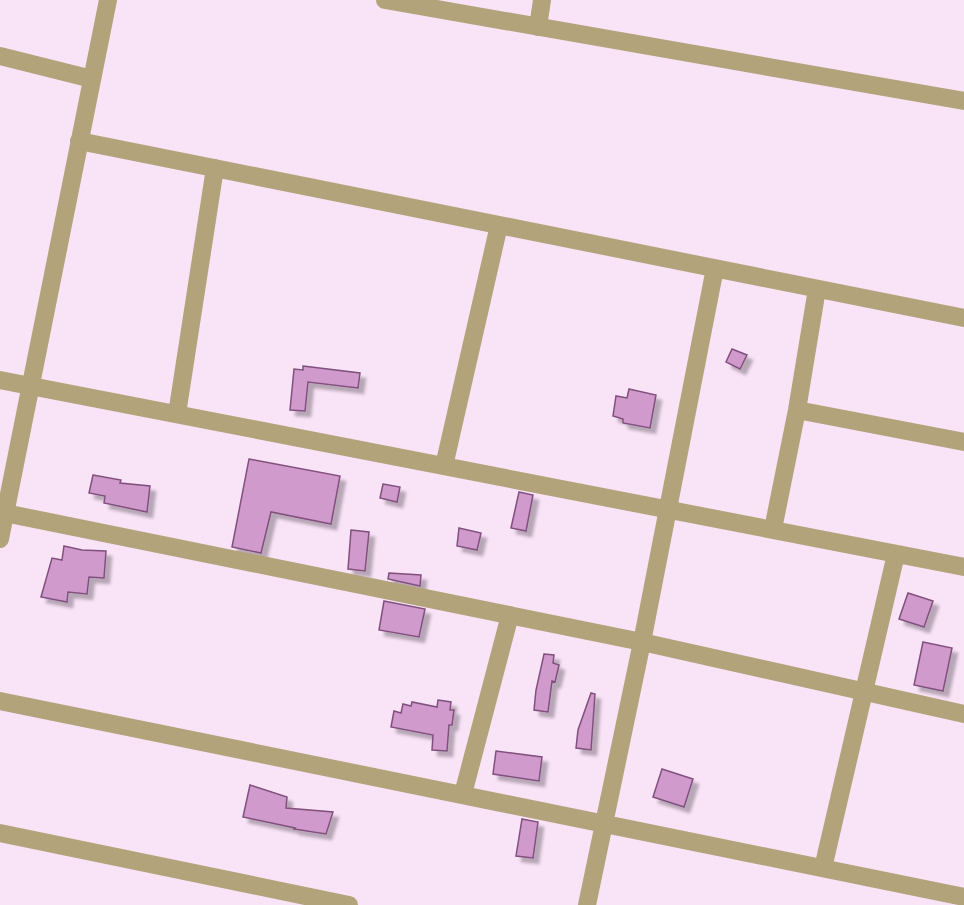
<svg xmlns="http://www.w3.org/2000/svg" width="964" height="905" viewBox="0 0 964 905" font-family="'Exo 2',sans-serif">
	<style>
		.building { fill: #d09acc; stroke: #81517e; stroke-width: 1.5; filter: url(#shadow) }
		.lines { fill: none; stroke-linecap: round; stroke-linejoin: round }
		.minor { stroke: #b3a37a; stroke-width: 18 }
	</style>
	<defs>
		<filter id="shadow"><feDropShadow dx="5.5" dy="5.5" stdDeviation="1.5" flood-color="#0004"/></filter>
	</defs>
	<rect width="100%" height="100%" fill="#f9e3f7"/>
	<!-- building -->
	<path class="building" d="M732,349L747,355L740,369L726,362Z
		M303,366L360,373L358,388L308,382L305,411L290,410L294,369L303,370Z
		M629,389L656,395L650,428L623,423V419L613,416L616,396L627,398Z
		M249,459L340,476L331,524L271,512L261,553L232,547Z
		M93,475L121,480L120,483L150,486L147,512L104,503L105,496L89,493Z
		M383,484L400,487L397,502L380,498Z
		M519,492L533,495L526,531L511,528Z
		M459,528L481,533L477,550L457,546Z
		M351,530L369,532L365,571L348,569Z
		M64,546L82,550L106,551L104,578L89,577L87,594L68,592L67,602L41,597L52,558L62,560Z
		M389,573L421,575L420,586L388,579Z
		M908,593L933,601L924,627L899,619Z
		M384,601L425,609L419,637L379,630Z
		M923,642L952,648L943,691L914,685Z
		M544,654L554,655L553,663L559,665L555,682L552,681L548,712L534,710L536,690Z
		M591,693L595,694L591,750L576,748L578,730Z
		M438,700L451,702L450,710H454L452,725H449L447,751L432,750L433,735L391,727L394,711L401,713L403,704L411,706L412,702L437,707Z
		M496,751L542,757L539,781L493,774Z
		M662,769L693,779L684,807L653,797Z
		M250,785L287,797L286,808L333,812L326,834L294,829L295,828L243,817Z
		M522,819L538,822L533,858L516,856Z"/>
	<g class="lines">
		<!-- minor -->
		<path class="minor" d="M385,0L964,101
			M538,27L542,0
			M0,56L92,79
			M79,141L964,318
			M0,380L964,567
			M797,410L964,442
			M177,414L215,168
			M444,466L499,225
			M0,512L642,642L964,714
			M773,529L797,410L817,289
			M0,539L108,0
			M0,701L964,897
			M463,794L510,615
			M0,833L349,905
			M823,868L896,554
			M587,905L642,642L715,268"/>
	</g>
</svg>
